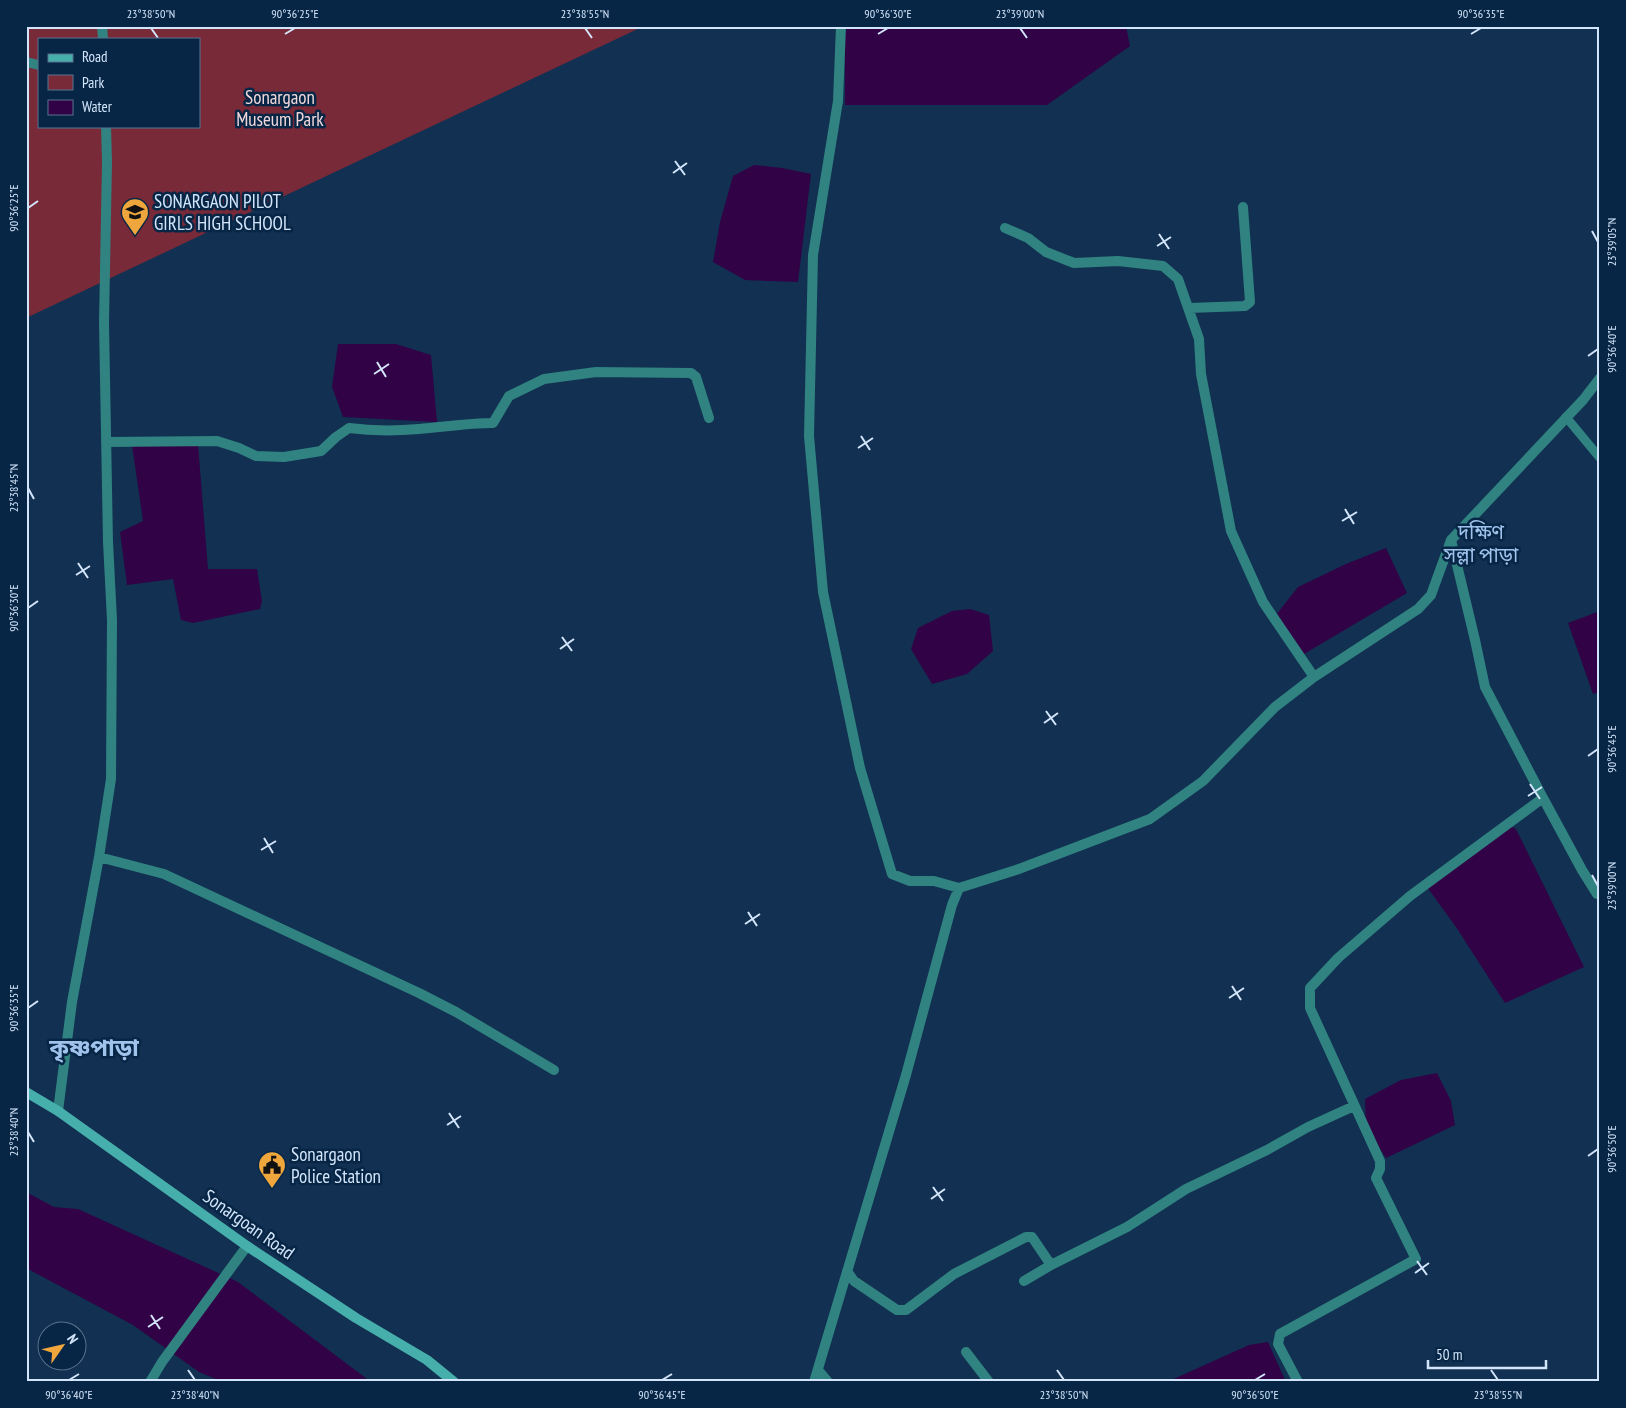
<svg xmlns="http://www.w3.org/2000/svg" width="1626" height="1408" viewBox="0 0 1626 1408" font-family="'PT Sans Narrow','Noto Sans Bengali',sans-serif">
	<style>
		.green { fill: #782a38; fill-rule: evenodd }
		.water { fill: #310245 }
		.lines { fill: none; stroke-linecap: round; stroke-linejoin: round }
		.service { stroke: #308381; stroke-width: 9 }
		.minor { stroke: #308381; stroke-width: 10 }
		.secondary { stroke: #46aeab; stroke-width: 10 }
		.ticks { fill: none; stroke: #d3e5fa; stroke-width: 2 }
		.labels { text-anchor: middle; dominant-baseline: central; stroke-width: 5; stroke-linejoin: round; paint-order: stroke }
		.park-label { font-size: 19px; fill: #f2d8da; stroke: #072646 }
		.poi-label { font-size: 19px; fill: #d3e5fa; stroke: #072646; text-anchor: start }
		.street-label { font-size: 19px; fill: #d3e5fa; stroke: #072646 }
		.neighbourhood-label { font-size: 20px; fill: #a0c3ec; stroke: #072646 }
		.district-label { font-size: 24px; font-weight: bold; fill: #a0c3ec; stroke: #072646 }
		.neatline { fill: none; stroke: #d3e5fa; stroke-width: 2 }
		.ticks-label { font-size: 12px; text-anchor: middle; fill: #d3e5fa }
	</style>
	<rect width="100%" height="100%" fill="#123051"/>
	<!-- green -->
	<path class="green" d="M26,26H644L26,318ZM39,39H199V126H39Z"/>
	<!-- water -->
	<path class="water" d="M845,26H1126L1130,46L1047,105H845Z
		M754,165L782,168L811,174L798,282L745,280L713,262L720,222L733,176Z
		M338,344H396L431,355L437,422L343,417L332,387Z
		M198,444L208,569H257L262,601L260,609L193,623L181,620L173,579L127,585L120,532L143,521L132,445Z
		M1386,548L1407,593L1304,654L1276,615L1298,587L1346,564Z
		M970,609L989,615L993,651L967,674L932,684L911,649L918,628L952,611Z
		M1600,611V692L1593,694L1568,623Z
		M1510,826L1516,829L1584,967L1505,1003L1456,927L1427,887Z
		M1437,1073L1451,1101L1455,1125L1386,1158L1366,1127L1365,1099L1401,1080Z
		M26,1192L54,1207L78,1209L238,1282L371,1382H223L199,1372L133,1325L26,1268Z
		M1268,1342L1286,1382H1167L1249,1345Z"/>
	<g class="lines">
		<!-- service -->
		<path class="service" d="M1566,417L1600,458"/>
		<!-- minor -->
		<path class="minor" d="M102,26L103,39
			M841,26L838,101L813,255L809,436L823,592L860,768L892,874L910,881H934L959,888
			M26,62L39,65
			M1005,228L1028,238L1046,252L1074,263L1118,261L1163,266L1178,279L1199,339L1201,374L1231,531L1263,602L1314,677
			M1189,308L1245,306L1250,302L1243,207
			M106,442L217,441L239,448L256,456L284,457L321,451L336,437L349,428C371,431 396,431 419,429C444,427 468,423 493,423L509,396L544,379L596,372L691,373L696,377L709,418
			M1543,798L1582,870L1597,894
			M99,857L164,874L419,993L456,1012L554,1070
			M58,1111L72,1002L99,857L111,779L112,620L108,542L104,323L107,162L106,126
			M847,1271L854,1281L897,1310H906L954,1274L1026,1237H1032L1051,1265
			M1024,1281L1051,1265L1127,1227L1186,1189L1267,1150L1308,1127L1354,1106
			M966,1352L989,1382
			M818,1370L828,1382
			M150,1382L162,1362L247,1246
			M814,1382L906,1075L952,905L959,888L1016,870L1150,819L1203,781L1275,707L1314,677L1418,609L1431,595L1451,540L1583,400L1600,378
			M1298,1382L1278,1344L1280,1334L1416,1259L1376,1178L1380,1169V1161L1310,1008V988L1338,958L1410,896L1543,798L1485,687L1475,640L1451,540"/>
		<!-- secondary -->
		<path class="secondary" d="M26,1092L58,1111L247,1246L356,1318L427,1360L454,1382"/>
	</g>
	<!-- ticks -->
	<path class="ticks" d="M151,28L158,38M585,28L592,38M1020,28L1027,38M285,34L295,28M878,34L888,28M1471,34L1481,28M675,161L685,175M673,173L687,163M28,208L38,201M1592,231L1598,242M1159,234L1169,249M1157,246L1171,237M1588,356L1598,349M377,362L386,377M374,374L389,364M861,436L870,450M858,448L873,438M28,488L34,499M1345,509L1354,524M1342,521L1357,512M78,563L88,578M76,575L90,566M28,608L38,601M562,637L572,651M560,649L574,639M1046,711L1056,725M1044,723L1058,713M1588,756L1598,749M1530,784L1540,799M1528,796L1542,787M264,838L273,853M261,850L276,841M1592,875L1598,886M748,912L757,926M745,924L760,914M1232,986L1241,1000M1229,998L1244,988M28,1008L38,1001M449,1113L459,1128M447,1125L461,1116M28,1132L34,1142M1588,1156L1598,1149M933,1187L943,1201M931,1199L945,1189M1417,1261L1427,1275M1415,1273L1429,1263M151,1315L160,1329M148,1327L163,1317M188,1370L195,1380M1057,1370L1064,1380M1491,1370L1498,1380M69,1380L79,1374M662,1380L672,1374M1255,1380L1265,1374"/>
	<!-- icons -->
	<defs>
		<g id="school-pin" transform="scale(1.4375)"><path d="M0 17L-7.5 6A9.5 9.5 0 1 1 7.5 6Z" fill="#efa73d" stroke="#072646"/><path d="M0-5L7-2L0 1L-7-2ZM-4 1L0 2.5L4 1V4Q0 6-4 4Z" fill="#111"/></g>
		<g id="civic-pin" transform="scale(1.4375)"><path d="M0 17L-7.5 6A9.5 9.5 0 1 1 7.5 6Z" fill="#efa73d" stroke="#072646"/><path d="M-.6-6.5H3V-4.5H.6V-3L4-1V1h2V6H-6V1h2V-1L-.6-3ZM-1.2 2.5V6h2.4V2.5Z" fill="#111"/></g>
	</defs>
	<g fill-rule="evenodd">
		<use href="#school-pin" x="135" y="212"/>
		<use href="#civic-pin" x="272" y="1165"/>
	</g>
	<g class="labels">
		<!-- park labels -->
		<g class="park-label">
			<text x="280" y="97">Sonargaon<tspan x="280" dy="22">Museum Park</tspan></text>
		</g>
		<!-- poi labels -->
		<g class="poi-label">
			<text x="154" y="201">SONARGAON PILOT<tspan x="154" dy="22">GIRLS HIGH SCHOOL</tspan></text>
			<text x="291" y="1154">Sonargaon<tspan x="291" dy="22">Police Station</tspan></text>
		</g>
		<!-- street labels -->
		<g class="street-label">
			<text transform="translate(249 1224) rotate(35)">Sonargoan Road</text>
		</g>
		<!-- neighbourhood labels -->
		<g class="neighbourhood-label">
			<text x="1481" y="532">দক্ষিণ<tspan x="1481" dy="23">সল্লা পাড়া</tspan></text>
		</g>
		<!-- district labels -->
		<g class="district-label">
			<text x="94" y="1047">কৃষ্ণপাড়া</text>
		</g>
	</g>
	<!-- border -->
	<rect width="1626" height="1408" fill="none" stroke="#072646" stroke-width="55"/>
	<!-- legend -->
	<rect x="38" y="38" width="162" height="90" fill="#072646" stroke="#59728e"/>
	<rect x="48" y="54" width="25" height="8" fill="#46aeab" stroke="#59728e"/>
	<text x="82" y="62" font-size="15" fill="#d3e5fa">Road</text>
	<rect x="48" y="75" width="25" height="15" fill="#782a38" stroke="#59728e"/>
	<text x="82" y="88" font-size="15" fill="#d3e5fa">Park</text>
	<rect x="48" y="100" width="25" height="15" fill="#310245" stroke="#59728e"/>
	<text x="82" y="112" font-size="15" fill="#d3e5fa">Water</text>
	<!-- north arrow -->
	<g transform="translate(62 1346) rotate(56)"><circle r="24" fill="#072646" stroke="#59728e"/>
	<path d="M0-4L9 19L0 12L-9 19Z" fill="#efa73d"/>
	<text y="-8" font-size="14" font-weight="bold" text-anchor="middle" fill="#d3e5fa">N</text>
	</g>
	<!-- scale -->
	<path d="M1428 1360v8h118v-8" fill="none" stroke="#d3e5fa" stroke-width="2.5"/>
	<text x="1436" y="1360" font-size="15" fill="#d3e5fa" stroke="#072646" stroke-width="4" paint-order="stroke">50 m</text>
	<rect x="28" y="28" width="1570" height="1352" class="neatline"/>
	<g class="ticks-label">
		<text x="151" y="18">23°38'50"N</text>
		<text x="295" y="18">90°36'25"E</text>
		<text x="585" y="18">23°38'55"N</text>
		<text x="888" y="18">90°36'30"E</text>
		<text x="1020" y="18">23°39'00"N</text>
		<text x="1481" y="18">90°36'35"E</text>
		<text transform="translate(14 208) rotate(-90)" y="4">90°36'25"E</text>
		<text transform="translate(1612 242) rotate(-90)" y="4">23°39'05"N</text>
		<text transform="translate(1612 349) rotate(-90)" y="4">90°36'40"E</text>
		<text transform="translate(14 488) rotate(-90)" y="4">23°38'45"N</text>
		<text transform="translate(14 608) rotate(-90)" y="4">90°36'30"E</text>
		<text transform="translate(1612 749) rotate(-90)" y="4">90°36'45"E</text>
		<text transform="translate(1612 886) rotate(-90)" y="4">23°39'00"N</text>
		<text transform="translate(14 1008) rotate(-90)" y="4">90°36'35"E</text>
		<text transform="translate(14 1132) rotate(-90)" y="4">23°38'40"N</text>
		<text transform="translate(1612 1149) rotate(-90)" y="4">90°36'50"E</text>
		<text x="69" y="1399">90°36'40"E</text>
		<text x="195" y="1399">23°38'40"N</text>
		<text x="662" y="1399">90°36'45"E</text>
		<text x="1064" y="1399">23°38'50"N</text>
		<text x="1255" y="1399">90°36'50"E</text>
		<text x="1498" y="1399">23°38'55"N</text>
	</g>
</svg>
